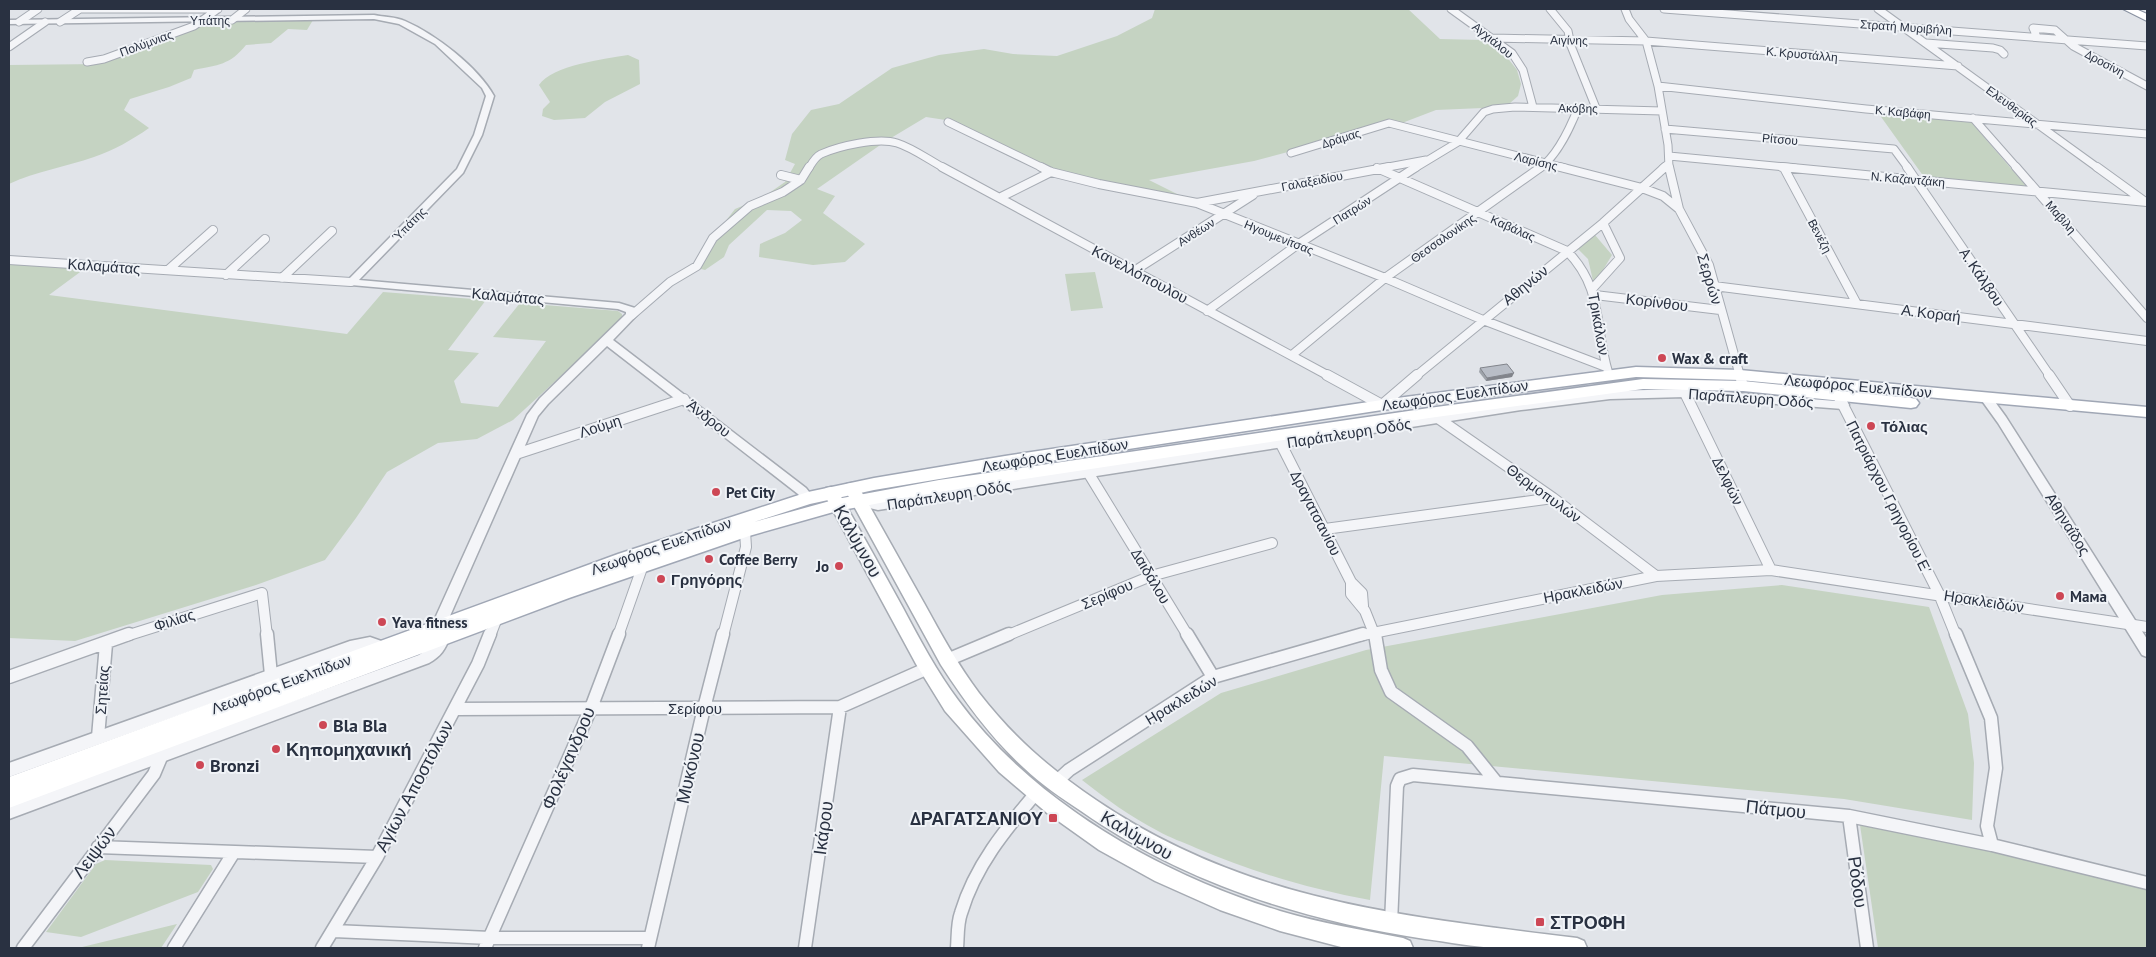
<svg xmlns="http://www.w3.org/2000/svg" width="2156" height="957" viewBox="0 0 2156 957" font-family="'PT Sans',sans-serif">
	<style>
		.green { fill: #c5d3c2 }
		.lines { fill: none; stroke-linecap: round; stroke-linejoin: round }
		.minor-far3-casing { stroke: #a6abb3; stroke-width: 9 }
		.minor-far2-casing { stroke: #a6abb3; stroke-width: 10 }
		.minor-far1-casing { stroke: #a6abb3; stroke-width: 12 }
		.minor-casing { stroke: #a6abb3; stroke-width: 15 }
		.tertiary-casing { stroke: #a6abb3; stroke-width: 3 }
		.secondary-casing { stroke: #a6abb3; stroke-width: 3 }
		.primary-casing { stroke: #a0a7b5; stroke-width: 3 }
		.trunk-casing { stroke: #8890a0; stroke-width: 2 }
		.minor-far3 { stroke: #f4f5f8; stroke-width: 7 }
		.minor-far2 { stroke: #f4f5f8; stroke-width: 8 }
		.minor-far1 { stroke: #f4f5f8; stroke-width: 10 }
		.minor { stroke: #f4f5f8; stroke-width: 12 }
		.tertiary { fill: #f4f5f8; fill-rule: evenodd }
		.secondary { fill: #fff; fill-rule: evenodd }
		.primary { fill: #fff; fill-rule: evenodd }
		.trunk { fill: #fff; fill-rule: evenodd }
		.wall { fill: #9ea3aa }
		.shaded-wall { fill: #81848b }
		.building { fill: #b8bdc6; stroke: #81848b }
		.poi-dot { fill: #cd4755; stroke: #f0f3f7; stroke-width: 2 }
		.labels { text-anchor: middle; dominant-baseline: central; stroke-width: 4; stroke-linejoin: round; paint-order: stroke }
		.far-street-label { font-size: 12px; fill: #293141; stroke: #f0f3f7 }
		.street-label { font-size: 15px; fill: #293141; stroke: #f0f3f7 }
		.poi-label { font-size: 15px; font-weight: bold; fill: #293141; stroke: #f0f3f7; text-anchor: start }
		.near-street-label { font-size: 18px; fill: #293141; stroke: #f0f3f7 }
		.near-poi-label { font-size: 18px; font-weight: bold; fill: #293141; stroke: #f0f3f7; text-anchor: start }
	</style>
	<rect width="100%" height="100%" fill="#e1e4e9"/>
	<!-- green -->
	<path class="green" d="M1155,9H1408L1440,39L1483,40L1503,52L1517,70L1521,84L1518,96L1509,104L1483,108L1436,110L1402,123L1381,121L1329,141L1254,161L1149,180L1187,199L1062,173L952,121L926,117L886,141L817,189L835,196L823,213L865,244L845,262L813,265L759,257L760,244L785,233L802,220L791,211L767,210L729,245L724,257L705,270L697,268V258L735,209L762,198L785,182L795,164L785,160L792,134L811,110L839,104L892,68L939,55L984,49L1013,54L1057,56L1117,36L1152,18Z
		M313,20L307,30L288,29L271,43L246,45C230,65 218,65 194,70L191,78L169,87L130,99L124,110L149,128C132,140 114,150 94,157C66,167 36,171 9,184V65L100,64L198,28L206,23Z
		M628,55L639,60L640,84L605,102L585,118L554,120L542,116L543,109L550,102L539,85C552,65 605,59 628,55Z
		M1879,114L1971,122L2027,187L1924,177Z
		M1595,235L1612,255L1594,285L1588,259L1578,249Z
		M9,263L91,264L49,295L347,334L383,292L486,300L448,350L479,353L454,381L461,403L498,407L546,341L493,337L520,303L618,311L622,314V320L513,420L477,439L438,443L387,472L356,518L325,560L256,585L75,641L9,638Z
		M1095,272L1103,308L1071,311L1065,274Z
		M1782,585L1929,607L1968,714L1974,763L1972,820L1844,799L1384,756L1370,900C1309,889 1253,872 1196,848C1183,842 1170,838 1158,831C1131,817 1106,799 1082,780L1221,693L1366,650L1662,595Z
		M1860,825L1998,849L2147,887V948H1878Z
		M105,860L211,865L213,869L198,892L81,937L46,932L96,864Z
		M177,924L161,948H78Z"/>
	<g class="lines">
		<!-- minor-far3 casing -->
		<g class="minor-far3-casing">
			<path id="minor-far3" d="M79,9H218
				M1451,9L1512,53L1523,70L1533,107
				M1550,9L1568,31L1571,46L1596,108
				M1625,9L1629,19L1646,41L1658,86L1668,145L1669,168
				M1664,9L2147,46
				M1878,9L2098,168
				M232,20L246,9
				M19,22L38,9
				M60,22L80,9
				M2037,37L2033,28L2055,30L2073,46L2147,86
				M1492,38L1646,41L1958,66
				M1926,43L1993,48L2000,50L2004,54
				M9,47L45,22
				M87,62L104,59L194,26L218,9
				M1658,86L1866,109L2147,134
				M1973,118L2017,168
				M948,122L1043,168
				M1665,129L1894,149L1908,168
				M1291,153L1389,123L1565,168
				M1669,156L1795,168
				M809,168C812,163 815,157 821,154C839,146 878,137 897,143C913,148 929,160 944,168
				M1383,168L1426,160
				M1415,168L1458,142L1484,112L1493,109L1515,107L1662,111
				M1540,168C1558,155 1570,128 1578,108
				M1663,168L1668,164"/>
		</g>
		<!-- minor-far2 casing -->
		<g class="minor-far2-casing">
			<path id="minor-far2" d="M942,167L1329,376
				M1041,167L1051,172L1099,184L1197,203L1385,278L1483,320L1606,367
				M1560,167L1642,188L1663,196L1679,209
				M1669,167L1679,209L1709,265L1740,376
				M1782,167L2147,202
				M1907,167L2050,376
				M2016,167L2147,318
				M2097,167L2144,201
				M1377,168L1567,251C1604,289 1594,325 1608,372
				M1784,168L1857,304
				M781,175L801,180L809,167
				M1001,197L1051,172
				M1197,203L1389,167
				M9,260L351,282
				M168,270L213,230
				M1134,271L1253,195
				M226,275L265,239
				M282,278L332,231
				M1714,286L2147,341
				M1593,288L1620,258L1603,223
				M1595,295L1720,310
				M1207,311L1297,245L1416,167
				M632,315L670,282L697,266L713,238L750,206L783,192L801,180
				M1292,355L1385,278L1541,167
				M1416,376L1603,223L1665,167"/>
		</g>
		<!-- minor-far1 casing -->
		<g class="minor-far1-casing">
			<path id="minor-far1" d="M1327,375L1382,405L1417,375
				M1740,375L1742,383
				M2049,375L2070,406
				M1685,393L1771,570
				M1843,405L1939,594L1956,636
				M1432,414L1553,498L1656,576
				M1281,444L1351,582L1362,593L1363,606
				M516,454L684,399
				M1089,474L1188,636
				M1325,529L1553,498
				M1351,582V594L1365,611L1375,636
				M126,636L262,593L267,636
				M490,636L497,618
				M618,636L643,565
				M723,636L746,547L745,531
				M1006,636L1151,576L1272,543
				M1358,636L1656,576L1771,570L2147,627"/>
		</g>
		<!-- minor casing -->
		<g class="minor-casing">
			<path id="minor" d="M267,634L271,675
				M1187,634L1213,677
				M1375,634L1381,670L1391,692L1467,746L1496,782
				M1956,634L1991,718L1996,768L1987,826L1992,845
				M947,660L1009,634
				M9,677L129,634
				M455,709L840,707L928,668
				M98,737L106,644
				M1056,782L1069,770L1213,677L1363,634
				M1849,816L1867,948
				M98,847L377,857
				M1391,923L1397,786L1400,779L1413,775L1849,816L1992,845L2147,883
				M334,931L490,938H650
				M23,948L154,774L162,755
				M174,948L234,852
				M322,948L377,857L478,664L490,634
				M485,948L591,708L619,634
				M648,948L704,708L723,634
				M805,948L840,707
				M957,948C958,937 957,924 961,913C975,866 1005,830 1036,793"/>
		</g>
		<!-- tertiary casing -->
		<g class="tertiary-casing">
			<path id="tertiary" d="M374,15C384,17 396,17 405,21C435,34 478,67 494,96L482,135L463,173L359,280L619,303L635,308L637,315L613,340L806,488L814,498L812,501H804L798,494L607,346L548,404L538,416L446,625L444,629L439,631L434,629L432,625L527,415L540,398L626,314V312L618,309L351,285L346,282L457,169L474,135L486,96L482,88L435,44L399,24L374,19L9,24V20Z
				M1685,389L1835,401L1833,396L1839,392L1843,393L1849,405L1843,409L1685,397L1610,399L1521,410L878,510L853,504L852,501L853,498L858,496L878,500L1521,402L1610,391Z
				M1986,394L1990,395L2006,417L2147,639V657L2142,655L1998,423L1980,398Z
				M443,631L448,633L450,637C445,650 441,656 429,663L9,819V805L419,655L431,647L438,633Z
				M370,637L387,643L389,647L387,651L382,653L370,649L356,651L9,777V763L350,641Z"/>
		</g>
		<!-- secondary casing -->
		<g class="secondary-casing">
			<path id="secondary" d="M852,483L857,484C880,524 902,564 924,603C941,634 958,665 979,693C1013,737 1050,769 1096,800C1247,902 1402,916 1577,938L1584,941L1587,948C1557,948 1527,950 1497,948C1473,947 1449,942 1425,939C1302,920 1184,883 1081,811C1061,798 1041,784 1024,768C991,738 965,702 941,665L844,488L847,484Z
				M831,487L836,488C859,528 881,568 903,608C920,640 937,672 958,700C1034,803 1160,874 1280,911C1320,923 1362,930 1403,938L1410,941L1413,948L1341,947L1280,931L1220,910L1155,881L1099,850L1047,813L999,772L945,711L916,664L830,505L823,492L826,488Z"/>
		</g>
		<!-- primary casing -->
		<g class="primary-casing">
			<path id="primary" d="M1636,367L1740,370L2147,407V417L1740,380L1636,377L1382,410L1005,468L874,490L810,504L754,522L837,499L939,480L1429,408L1643,379L1743,381L1911,398L1916,399L1919,403L1916,407L1911,408L1743,391L1643,389L1429,418L939,492L837,511L749,536L569,598L9,808V777L618,554L808,492L874,478L1005,456L1382,400Z"/>
		</g>
		<!-- trunk casing -->
		<g class="trunk-casing">
			<path id="trunk" d="M2123,9H2136L2147,14V21Z"/>
		</g>
		<!-- minor-far3 -->
		<use href="#minor-far3" class="minor-far3"/>
		<!-- minor-far2 -->
		<use href="#minor-far2" class="minor-far2"/>
		<!-- minor-far1 -->
		<use href="#minor-far1" class="minor-far1"/>
		<!-- minor -->
		<use href="#minor" class="minor"/>
		<!-- tertiary -->
		<use href="#tertiary" class="tertiary"/>
		<!-- secondary -->
		<use href="#secondary" class="secondary"/>
		<!-- primary -->
		<use href="#primary" class="primary"/>
		<!-- trunk -->
		<use href="#trunk" class="trunk"/>
	</g>
	<!-- wall -->
	<path class="wall" d="M1480,368L1512,377L1486,381L1479,372Z"/>
	<!-- shaded-wall -->
	<path class="shaded-wall" d="M1514,373L1512,377L1486,381L1487,378Z"/>
	<!-- building -->
	<path class="building" d="M1507,364L1514,373L1487,378L1480,368Z"/>
	<!-- markers -->
	<g class="poi-dot">
		<circle cx="1662" cy="358" r="5"/>
		<circle cx="1871" cy="426" r="5"/>
		<circle cx="716" cy="492" r="5"/>
		<circle cx="709" cy="559" r="5"/>
		<circle cx="839" cy="566" r="5"/>
		<circle cx="661" cy="579" r="5"/>
		<circle cx="2060" cy="596" r="5"/>
		<circle cx="382" cy="622" r="5"/>
		<circle cx="323" cy="725" r="5"/>
		<circle cx="276" cy="749" r="5"/>
		<circle cx="200" cy="765" r="5"/>
		<rect x="1048" y="813" width="10" height="10" rx="2.5"/>
		<rect x="1535" y="917" width="10" height="10" rx="2.5"/>
	</g>
	<g class="labels">
		<!-- far-street labels -->
		<g class="far-street-label">
			<text x="210" y="20">Υπάτης</text>
			<text transform="translate(1906 27) rotate(4)">Στρατή Μυριβήλη</text>
			<text transform="translate(1493 40) rotate(39)">Αγχιάλου</text>
			<text transform="translate(1569 40) rotate(1)">Αιγίνης</text>
			<text transform="translate(146 43) rotate(-20)">Πολύμνιας</text>
			<text transform="translate(1802 54) rotate(5)">Κ. Κρυστάλλη</text>
			<text transform="translate(2105 63) rotate(28)">Δροσίνη</text>
			<text transform="translate(2012 106) rotate(36)">Ελευθερίας</text>
			<text transform="translate(1578 108) rotate(1)">Ακόβης</text>
			<text transform="translate(1903 112) rotate(5)">Κ. Καβάφη</text>
			<text transform="translate(1341 138) rotate(-17)">Δράμας</text>
			<text transform="translate(1780 139) rotate(5)">Ρίτσου</text>
			<text transform="translate(1536 161) rotate(14)">Λαρίσης</text>
			<text transform="translate(1908 179) rotate(5)">Ν. Καζαντζάκη</text>
			<text transform="translate(1312 181) rotate(-11)">Γαλαξειδίου</text>
			<text transform="translate(1352 210) rotate(-32)">Πατρών</text>
			<text transform="translate(2061 217) rotate(49)">Μαβίλη</text>
			<text transform="translate(409 224) rotate(-45)">Ύπάτης</text>
			<text transform="translate(1513 228) rotate(24)">Καβάλας</text>
			<text transform="translate(1196 232) rotate(-32)">Ανθέων</text>
			<text transform="translate(1820 236) rotate(62)">Βενέζη</text>
			<text transform="translate(1279 237) rotate(22)">Ηγουμενίτσας</text>
			<text transform="translate(1443 238) rotate(-35)">Θεσσαλονίκης</text>
		</g>
		<!-- street labels -->
		<g class="street-label">
			<text transform="translate(104 266) rotate(4)">Καλαμάτας</text>
			<text transform="translate(1140 274) rotate(28)">Κανελλόπουλου</text>
			<text transform="translate(1982 277) rotate(56)">A. Κάλβου</text>
			<text transform="translate(1710 279) rotate(73)">Σερρών</text>
			<text transform="translate(1525 285) rotate(-39)">Αθηνών</text>
			<text transform="translate(508 296) rotate(5)">Καλαμάτας</text>
			<text transform="translate(1657 302) rotate(7)">Κορίνθου</text>
			<text transform="translate(1931 313) rotate(7)">Α. Κοραή</text>
			<text transform="translate(1599 324) rotate(80)">Τρικάλων</text>
			<text transform="translate(1858 386) rotate(5)">Λεωφόρος Ευελπίδων</text>
			<text transform="translate(1455 395) rotate(-8)">Λεωφόρος Ευελπίδων</text>
			<text transform="translate(1751 398) rotate(4)">Παράπλευρη Οδός</text>
			<text transform="translate(709 418) rotate(38)">Άνδρου</text>
			<text transform="translate(600 426) rotate(-18)">Λούμη</text>
			<text transform="translate(1349 433) rotate(-9)">Παράπλευρη Οδός</text>
			<text transform="translate(1055 455) rotate(-9)">Λεωφόρος Ευελπίδων</text>
			<text transform="translate(1728 481) rotate(64)">Δελφών</text>
			<text transform="translate(1544 493) rotate(36)">Θερμοπυλών</text>
			<text transform="translate(949 495) rotate(-9)">Παράπλευρη Οδός</text>
			<text transform="translate(1889 497) rotate(63)">Πατριάρχου Γρηγορίου Ε'</text>
			<text transform="translate(1316 513) rotate(63)">Δραγατσανίου</text>
			<text transform="translate(2068 524) rotate(58)">Αθηναΐδος</text>
			<text transform="translate(661 546) rotate(-19)">Λεωφόρος Ευελπίδων</text>
			<text transform="translate(1151 576) rotate(59)">Δαιδάλου</text>
			<text transform="translate(1583 590) rotate(-11)">Ηρακλειδών</text>
			<text transform="translate(1107 594) rotate(-23)">Σερίφου</text>
			<text transform="translate(1984 601) rotate(9)">Ηρακλειδών</text>
			<text transform="translate(174 620) rotate(-18)">Φιλίας</text>
			<text transform="translate(281 684) rotate(-20)">Λεωφόρος Ευελπίδων</text>
			<text transform="translate(102 690) rotate(-86)">Σητείας</text>
			<text transform="translate(1181 700) rotate(-31)">Ηρακλειδών</text>
			<text x="695" y="708">Σερίφου</text>
		</g>
		<!-- poi labels -->
		<g class="poi-label">
			<text x="1672" y="358">Wax &amp; craft</text>
			<text x="1881" y="426">Τόλιας</text>
			<text x="726" y="492">Pet City</text>
			<text x="719" y="559">Coffee Berry</text>
			<text x="829" y="566" text-anchor="end">Jo</text>
			<text x="671" y="579">Γρηγόρης</text>
			<text x="2070" y="596">Мама</text>
			<text x="392" y="622">Yava fitness</text>
		</g>
		<!-- near-street labels -->
		<g class="near-street-label">
			<text transform="translate(858 541) rotate(61)">Καλύμνου</text>
			<text transform="translate(568 758) rotate(-67)">Φολέγανδρου</text>
			<text transform="translate(690 768) rotate(-77)">Μυκόνου</text>
			<text transform="translate(414 786) rotate(-62)">Αγίων Αποστόλων</text>
			<text transform="translate(1776 809) rotate(6)">Πάτμου</text>
			<text transform="translate(823 828) rotate(-82)">Ικάρου</text>
			<text transform="translate(1137 835) rotate(30)">Καλύμνου</text>
			<text transform="translate(94 852) rotate(-53)">Λειψών</text>
			<text transform="translate(1858 882) rotate(82)">Ρόδου</text>
		</g>
		<!-- near-poi labels -->
		<g class="near-poi-label">
			<text x="333" y="725">Bla Bla</text>
			<text x="286" y="749">Κηπομηχανική</text>
			<text x="210" y="765">Bronzi</text>
			<text x="1043" y="818" text-anchor="end">ΔΡΑΓΑΤΣΑΝΙΟΥ</text>
			<text x="1550" y="922">ΣΤΡΟΦΗ</text>
		</g>
	</g>
	<!-- border -->
	<rect width="2156" height="957" fill="none" stroke="#293141" stroke-width="20"/>
</svg>
